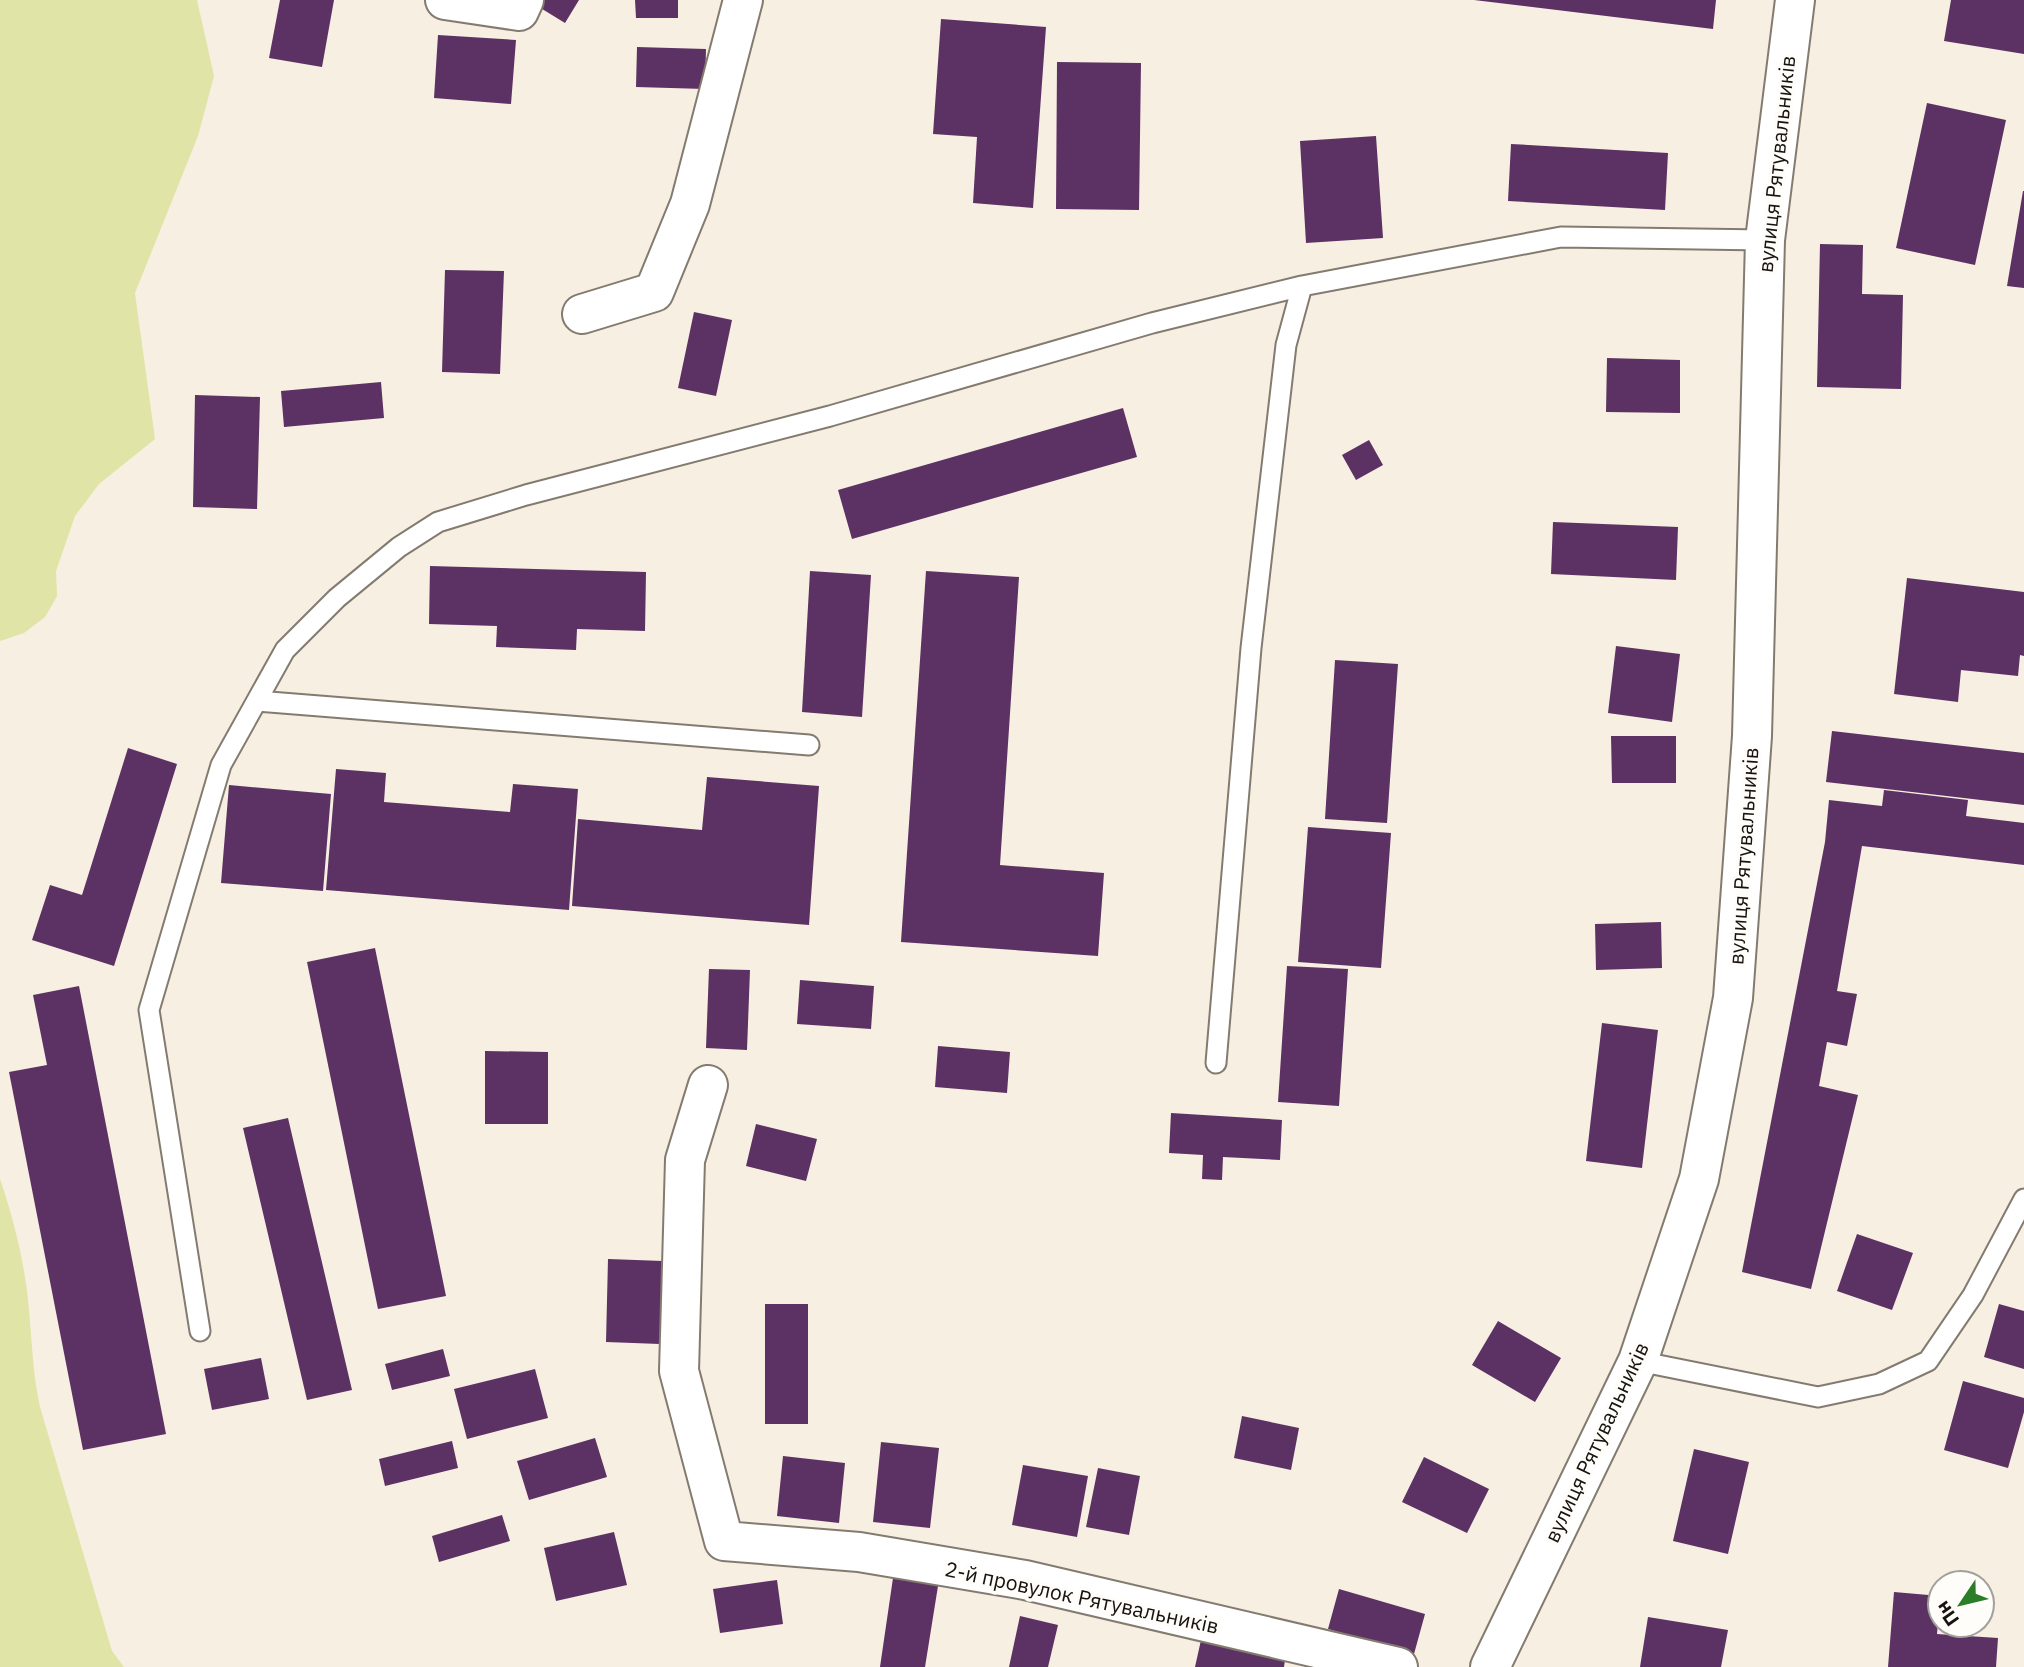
<svg xmlns="http://www.w3.org/2000/svg" width="2024" height="1667" viewBox="0 0 2024 1667" font-family="'IBM Plex Sans',sans-serif">
	<style>
		.green { fill: #e0e4a6 }
		.building { fill: #5c3163 }
		.lines { fill: none; stroke-linecap: round; stroke-linejoin: round }
		.lane-casing { stroke: #837b6f; stroke-width: 23 }
		.street-casing { stroke: #837b6f; stroke-width: 42 }
		.secondary-casing { stroke: #837b6f; stroke-width: 42 }
		.lane { stroke: #fff; stroke-width: 19 }
		.street { stroke: #fff; stroke-width: 38 }
		.secondary { stroke: #fff; stroke-width: 38 }
		.labels { text-anchor: middle; dominant-baseline: central; stroke-width: 7; stroke-linejoin: round; paint-order: stroke }
		.street-label { font-size: 21px; fill: #171410; stroke: #fefdfa }
	</style>
	<rect width="100%" height="100%" fill="#f7efe1"/>
	<!-- green -->
	<path class="green" d="M0,0H197L214,76L198,136L135,293L155,439L99,484L75,516L56,571L57,596L45,617L24,633L0,641Z
		M0,1179C13,1217 24,1260 28,1300C32,1336 32,1371 40,1407L112,1651L124,1667H0Z"/>
	<!-- building -->
	<path class="building" d="M280,0H334L322,67L269,58Z
		M537,0H579L565,23L534,4Z
		M635,0H678V18H636Z
		M1474,0H1716L1713,29Z
		M1951,0H2024V54L1944,41Z
		M941,19L1046,27L1033,208L973,203L977,137L933,134Z
		M438,35L516,40L511,104L434,98Z
		M637,47L706,49L705,89L636,87Z
		M1057,62L1141,63L1139,210L1056,209Z
		M1927,103L2006,120L1975,265L1896,248Z
		M1376,136L1383,238L1306,243L1300,141Z
		M1511,144L1668,153L1665,210L1508,201Z
		M2023,191H2024V288L2007,286Z
		M1820,244L1863,245L1862,294L1903,295L1901,389L1817,387Z
		M445,270L504,271L500,374L442,372Z
		M694,312L732,320L716,396L678,388Z
		M1607,358L1680,360V413L1606,412Z
		M381,382L384,418L284,427L281,391Z
		M195,395L260,397L257,509L193,507Z
		M1123,408L1137,457L852,539L838,490Z
		M1369,440L1383,465L1356,480L1342,455Z
		M1553,522L1678,527L1676,580L1551,574Z
		M430,566L646,572L645,631L577,629L576,650L496,647L497,626L429,624Z
		M810,571L871,575L862,717L802,712Z
		M926,571L1019,577L1000,865L1104,873L1098,956L901,942Z
		M1907,578L2024,592V656L2020,655L2018,676L1961,670L1958,702L1894,694Z
		M1616,646L1680,654L1672,722L1608,713Z
		M1335,660L1398,664L1387,823L1325,819Z
		M1832,731L2024,753V805L1826,782Z
		M1611,736H1676V783H1612Z
		M128,748L177,764L114,966L32,940L50,885L82,895Z
		M336,769L386,773L384,802L510,812L513,784L578,789L569,910L326,890Z
		M707,777L819,786L809,925L572,906L578,819L702,830Z
		M229,785L331,794L323,891L221,883Z
		M1884,790L1968,800L1966,816L2024,823V865L1862,846L1837,991L1857,994L1847,1046L1827,1042L1819,1086L1858,1095L1811,1289L1742,1272L1825,842L1829,800L1882,806Z
		M1308,827L1391,833L1381,968L1298,962Z
		M1661,922L1662,968L1596,970L1595,924Z
		M375,948L446,1296L378,1309L307,962Z
		M1287,966L1348,969L1339,1106L1278,1102Z
		M709,969L750,970L747,1050L706,1048Z
		M800,980L874,986L871,1029L797,1024Z
		M79,986L166,1434L83,1450L9,1072L47,1065L33,995Z
		M1602,1023L1658,1030L1642,1168L1586,1161Z
		M938,1046L1010,1052L1007,1093L935,1087Z
		M485,1051L548,1052V1124H485Z
		M1171,1113L1282,1120L1280,1160L1223,1157L1222,1180L1202,1179L1203,1155L1169,1153Z
		M288,1118L352,1390L307,1400L243,1128Z
		M756,1124L817,1139L806,1181L746,1166Z
		M1857,1234L1913,1253L1892,1310L1837,1291Z
		M608,1259L663,1261L660,1344L606,1342Z
		M765,1304H808V1424H765Z
		M1999,1304L2024,1311V1369L1984,1357Z
		M1498,1321L1561,1358L1535,1402L1472,1365Z
		M443,1349L450,1376L392,1390L385,1364Z
		M261,1358L269,1399L212,1410L204,1369Z
		M535,1369L548,1418L467,1439L454,1389Z
		M1963,1381L2024,1398V1412L2008,1468L1944,1450Z
		M1242,1416L1299,1428L1291,1470L1234,1458Z
		M595,1438L607,1477L529,1500L517,1461Z
		M452,1441L458,1468L385,1486L379,1459Z
		M881,1442L939,1448L930,1528L873,1522Z
		M1694,1449L1749,1462L1728,1554L1673,1541Z
		M783,1456L845,1463L839,1523L777,1516Z
		M1424,1457L1489,1489L1467,1533L1402,1502Z
		M1023,1465L1088,1476L1077,1537L1012,1525Z
		M1098,1468L1140,1476L1129,1535L1086,1527Z
		M502,1515L510,1541L439,1562L432,1536Z
		M614,1532L627,1585L556,1601L544,1548Z
		M893,1578L938,1586L925,1667H880Z
		M777,1580L783,1624L720,1633L713,1589Z
		M1339,1589L1425,1614L1414,1654L1328,1629Z
		M1894,1592L1940,1596L1937,1634L1998,1638L1996,1667H1888Z
		M1020,1616L1058,1625L1048,1667H1009Z
		M1648,1617L1728,1630L1721,1667H1640Z
		M1201,1640L1285,1660L1284,1667H1195Z"/>
	<g class="lines">
		<!-- lane casing -->
		<g class="lane-casing">
			<path id="lane" d="M257,701L809,745
				M1216,1063L1251,648L1286,345L1302,286L1561,237L1765,240
				M200,1331L149,1010L221,765L285,650L337,598L399,547L438,522L526,495L830,416L1152,323L1302,286
				M1638,1361L1818,1397L1879,1384L1928,1361L1973,1295L2024,1199"/>
		</g>
		<!-- street casing -->
		<g class="street-casing">
			<path id="street" d="M445,0L519,11L524,0
				M582,314L654,292L690,204L743,0
				M708,1085L685,1160L679,1371L724,1541L859,1552L1025,1580L1398,1667"/>
		</g>
		<!-- secondary casing -->
		<g class="secondary-casing">
			<path id="secondary" d="M1490,1667L1638,1361L1699,1179L1733,998L1752,736L1765,240L1795,0"/>
		</g>
		<!-- lane -->
		<use href="#lane" class="lane"/>
		<!-- street -->
		<use href="#street" class="street"/>
		<!-- secondary -->
		<use href="#secondary" class="secondary"/>
	</g>
	<g class="labels">
		<!-- street labels -->
		<g class="street-label">
			<text transform="translate(1776 164) rotate(-84)">вулиця Рятувальників</text>
			<text transform="translate(1743 856) rotate(-86)">вулиця Рятувальників</text>
			<text transform="translate(1596 1442) rotate(-65)">вулиця Рятувальників</text>
			<text transform="translate(1082 1597) rotate(12)">2-й провулок Рятувальників</text>
		</g>
	</g>
	<!-- north arrow -->
	<g transform="translate(1961 1604) rotate(235)"><circle r="33" fill="#fefdfa" stroke="#a2a09c" stroke-width="2"/>
	<path d="M0-5L12 26L0 18L-12 26Z" fill="#2b7d28"/>
	<text y="-10" font-size="19" font-weight="bold" text-anchor="middle" fill="#171410">Пн</text>
	</g>
</svg>
